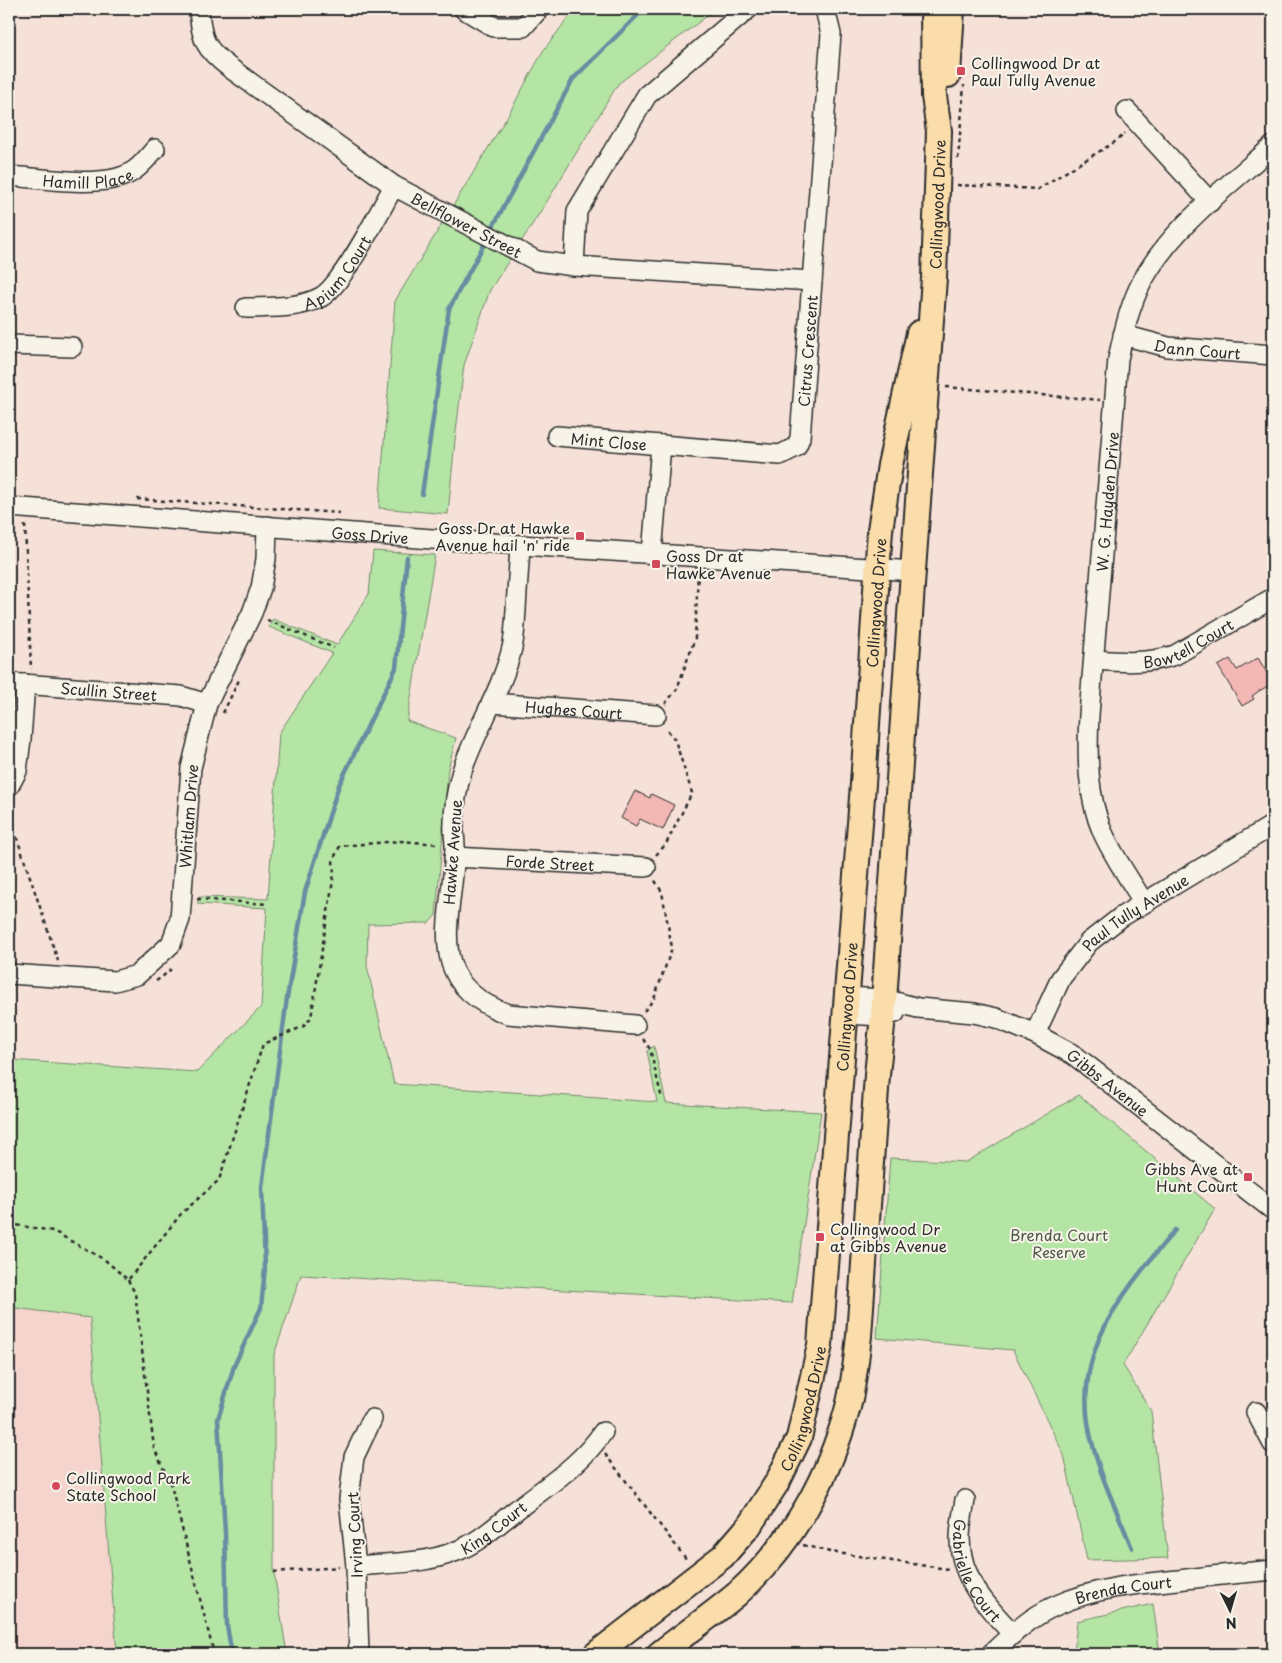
<svg xmlns="http://www.w3.org/2000/svg" width="1282" height="1663" viewBox="0 0 1282 1663" font-family="'Playpen Sans',sans-serif">
	<style>
		.built { fill: #f5d4cd }
		.green { fill: #b5e5a5; stroke: #708868 }
		.lines { fill: none; stroke-linecap: round; stroke-linejoin: round }
		.stream { stroke: #668da1; stroke-width: 4.5 }
		.building { fill: #f3b7b4; stroke: #2b2b2b }
		.minor-casing { stroke: #2b2b2b; stroke-width: 22 }
		.major-casing { stroke: #2b2b2b; stroke-width: 28 }
		.path { stroke: #2b2b2b; stroke-width: 2.5; stroke-dasharray: 4 4; stroke-linecap: butt }
		.minor { stroke: #f7f3e8; stroke-width: 19 }
		.major { stroke: #faddab; stroke-width: 24 }
		.poi-dot { fill: #d1495b; stroke: #f7f3e8; stroke-width: 2 }
		.labels { text-anchor: middle; dominant-baseline: central; stroke-width: 4; stroke-linejoin: round; paint-order: stroke }
		.poi-label { font-size: 15px; fill: #2b2b2b; stroke: #f7f3e8; text-anchor: start }
		.street-label { font-size: 15px; fill: #2b2b2b; stroke: #f7f3e8 }
		.park-label { font-size: 15px; fill: #4e5a4a; stroke: #f7f3e8 }
	</style>
	<rect width="100%" height="100%" fill="#f6e1d8"/>
	<filter id="ink" filterUnits="userSpaceOnUse"><feTurbulence type="fractalNoise" baseFrequency=".02" numOctaves="2"/><feDisplacementMap in="SourceGraphic" scale="10" xChannelSelector="R" yChannelSelector="G"/><feConvolveMatrix kernelMatrix="1 2 1 2 8 2 1 2 1" color-interpolation-filters="sRGB"/></filter>
	<g filter="url(#ink)">
		<!-- built -->
		<path class="built" d="M9,1307L90,1318L117,1654H9Z"/>
		<!-- green -->
		<path class="green" d="M575,9H716L618,84L546,203L490,290L464,365L455,440L448,514L379,508L395,301L507,117L543,51Z
			M373,551L435,555L407,721L456,738L448,769L436,915L429,923L368,924L367,966L394,1084L657,1102L647,1051L654,1046L666,1103L821,1112L792,1303L301,1275L274,1355V1572L287,1654H117L90,1318L9,1307V1060L197,1072L261,1007L267,908L198,904V897L268,899L279,733L332,653L269,627L273,619L337,645L369,594Z
			M1079,1095L1215,1209L1123,1365L1151,1411L1168,1558L1087,1560L1064,1455L1013,1350L877,1338L890,1158L966,1162Z
			M1153,1604L1160,1654H1074L1077,1621Z"/>
		<g class="lines">
			<!-- stream -->
			<path class="stream" d="M490,232L573,79L644,9
				M422,494L449,309L487,239
				M1132,1548C1118,1513 1101,1479 1092,1442C1068,1353 1123,1293 1175,1230
				M232,1654L227,1626L225,1532L218,1419L234,1366L261,1308L265,1268L262,1187L287,998L305,892L339,785L396,668L407,557"/>
		</g>
		<!-- building -->
		<path class="building" d="M1258,658L1273,683L1259,691L1252,696L1254,699L1242,706L1218,666L1230,659L1237,670Z
			M635,791L650,798L651,794L674,805L663,830L640,819L636,826L621,818Z"/>
		<g class="lines">
			<!-- minor casing -->
			<g class="minor-casing">
				<g id="minor">
					<path id="s1" d="M199,9C201,40 205,49 230,68L394,186L537,261L574,266L812,281"/>
					<path d="M464,9L494,27H523L539,9"/>
					<path d="M1127,111L1210,202"/>
					<path id="s2" d="M9,176C41,178 102,189 130,173C140,168 148,157 155,149"/>
					<path d="M574,266L577,211L647,95L748,9"/>
					<path id="s3" d="M246,308C269,307 299,309 321,297C342,286 380,210 394,186"/>
					<path id="s4" d="M1123,335L1168,347L1273,355"/>
					<path d="M9,345L72,347"/>
					<path id="s5" d="M557,436L661,445"/>
					<path id="s6" d="M9,507L432,539L913,571"/>
					<path d="M520,545C519,567 517,588 516,610C515,622 515,635 512,648C502,690 476,729 462,771C457,788 454,805 454,823C453,831 455,838 455,846C454,916 419,982 508,1014L635,1025"/>
					<path id="s7" d="M652,554L661,445L780,455L796,447L800,438L831,34L825,9"/>
					<path id="s8" d="M1094,660C1122,662 1148,664 1175,655L1273,598"/>
					<path id="s9" d="M9,683L181,696L207,704"/>
					<path id="s10" d="M492,703L656,715"/>
					<path d="M9,786L17,771L21,739L25,684"/>
					<path id="s11" d="M454,857L646,867"/>
					<path id="s12" d="M1144,903C1130,880 1114,857 1103,833C1087,797 1087,753 1089,715L1118,359C1123,336 1128,312 1138,290C1164,233 1227,187 1273,146"/>
					<path id="s13" d="M9,974L115,981L137,975L171,944L180,919L191,768L207,704L252,613L261,588L266,559L267,526"/>
					<path id="s14" d="M846,997L884,999L918,1008L974,1013L996,1018L1035,1034L1074,1055L1273,1210"/>
					<path d="M845,1014L883,1016L895,1013"/>
					<path id="s15" d="M1035,1034L1061,978L1089,942L1121,917L1273,825"/>
					<path d="M1256,1412L1273,1444"/>
					<path id="s16" d="M965,1500C963,1513 960,1526 960,1539C960,1578 987,1607 1013,1634"/>
					<path id="s17" d="M356,1566C388,1563 424,1564 454,1552C477,1544 496,1526 515,1511C545,1487 581,1465 603,1432"/>
					<path d="M359,1654L356,1566L349,1499L354,1457L372,1419"/>
					<path id="s18" d="M991,1654C1010,1636 1030,1617 1055,1606C1094,1588 1135,1584 1178,1580C1210,1576 1241,1573 1273,1570"/>
				</g>
			</g>
			<!-- major casing -->
			<g class="major-casing">
				<g id="major">
					<path d="M948,75L952,9"/>
					<path id="s19" d="M596,1654L723,1556L749,1526L778,1481L799,1438L820,1345L863,784L880,530L890,465L919,333"/>
					<path id="s20" d="M659,1654C685,1634 712,1615 737,1594C792,1544 829,1478 848,1407C854,1384 856,1360 859,1336L877,1075L883,1016L913,571L934,278L939,131L934,96L933,9"/>
				</g>
			</g>
			<!-- path -->
			<path class="path" d="M958,159L964,85
				M957,185L1038,189L1118,140L1125,133
				M946,387L1100,400
				M137,499L340,513
				M25,525L31,669
				M267,620L334,648
				M665,704L677,689L695,638L698,572
				M223,713L239,680
				M9,814L58,961
				M656,855L666,844L692,793L675,740L666,728
				M197,899L268,904
				M156,981L161,978L171,969
				M644,1011L654,999L672,948L662,892L654,879
				M643,1039L650,1049L662,1099
				M9,1224L53,1231L105,1260L128,1280L181,1214L219,1180L263,1044L304,1026L311,1018L334,874L333,860L340,846L400,841L439,844
				M128,1280L135,1293L154,1448L171,1485L214,1654
				M605,1454L687,1560
				M803,1545L830,1552L948,1569
				M274,1572L339,1567"/>
			<!-- minor -->
			<use href="#minor" class="minor"/>
			<!-- major -->
			<use href="#major" class="major"/>
		</g>
	</g>
	<!-- markers -->
	<g class="poi-dot">
		<rect x="956" y="66" width="10" height="10" rx="2.5"/>
		<rect x="575" y="531" width="10" height="10" rx="2.5"/>
		<rect x="651" y="559" width="10" height="10" rx="2.5"/>
		<rect x="1243" y="1172" width="10" height="10" rx="2.5"/>
		<rect x="815" y="1232" width="10" height="10" rx="2.5"/>
		<circle cx="56" cy="1486" r="5"/>
	</g>
	<g class="labels">
		<!-- poi labels -->
		<g class="poi-label">
			<text x="971" y="62">Collingwood Dr at<tspan x="971" dy="17">Paul Tully Avenue</tspan></text>
			<text x="570" y="527" text-anchor="end">Goss Dr at Hawke<tspan x="570" dy="17">Avenue hail 'n' ride</tspan></text>
			<text x="666" y="555">Goss Dr at<tspan x="666" dy="17">Hawke Avenue</tspan></text>
			<text x="1238" y="1168" text-anchor="end">Gibbs Ave at<tspan x="1238" dy="17">Hunt Court</tspan></text>
			<text x="830" y="1228">Collingwood Dr<tspan x="830" dy="17">at Gibbs Avenue</tspan></text>
			<text x="66" y="1477">Collingwood Park<tspan x="66" dy="17">State School</tspan></text>
		</g>
		<!-- street labels -->
		<g class="street-label">
			<text stroke="none"><textPath href="#s2" startOffset="79">Hamill Place</textPath></text>
			<text stroke="none"><textPath href="#s20" startOffset="1525">Collingwood Drive</textPath></text>
			<text stroke="none"><textPath href="#s1" startOffset="354">Bellflower Street</textPath></text>
			<text stroke="none"><textPath href="#s3" startOffset="105">Apium Court</textPath></text>
			<text stroke="none"><textPath href="#s4" startOffset="76">Dann Court</textPath></text>
			<text stroke="none"><textPath href="#s7" startOffset="344">Citrus Crescent</textPath></text>
			<text stroke="none"><textPath href="#s5" startOffset="52">Mint Close</textPath></text>
			<text stroke="none"><textPath href="#s12" startOffset="415">W. G. Hayden Drive</textPath></text>
			<text stroke="none"><textPath href="#s6" startOffset="362">Goss Drive</textPath></text>
			<text stroke="none"><textPath href="#s19" startOffset="1141">Collingwood Drive</textPath></text>
			<text stroke="none"><textPath href="#s8" startOffset="98">Bowtell Court</textPath></text>
			<text stroke="none"><textPath href="#s9" startOffset="100">Scullin Street</textPath></text>
			<text stroke="none"><textPath href="#s10" startOffset="82">Hughes Court</textPath></text>
			<text stroke="none"><textPath href="#s13" startOffset="305">Whitlam Drive</textPath></text>
			<text transform="translate(452 852) rotate(-86)">Hawke Avenue</text>
			<text stroke="none"><textPath href="#s11" startOffset="96">Forde Street</textPath></text>
			<text stroke="none"><textPath href="#s15" startOffset="162">Paul Tully Avenue</textPath></text>
			<text stroke="none"><textPath href="#s19" startOffset="736">Collingwood Drive</textPath></text>
			<text stroke="none"><textPath href="#s14" startOffset="282">Gibbs Avenue</textPath></text>
			<text stroke="none"><textPath href="#s19" startOffset="331">Collingwood Drive</textPath></text>
			<text stroke="none"><textPath href="#s17" startOffset="146">King Court</textPath></text>
			<text transform="translate(354 1535) rotate(-93)">Irving Court</text>
			<text stroke="none"><textPath href="#s16" startOffset="75">Gabrielle Court</textPath></text>
			<text stroke="none"><textPath href="#s18" startOffset="151">Brenda Court</textPath></text>
		</g>
		<!-- park labels -->
		<g class="park-label">
			<text x="1059" y="1234">Brenda Court<tspan x="1059" dy="17">Reserve</tspan></text>
		</g>
	</g>
	<!-- margin -->
	<rect width="1282" height="1663" fill="none" stroke="#f7f3e8" stroke-width="30"/>
	<rect x="15" y="15" width="1252" height="1633" fill="none" stroke="#2b2b2b" stroke-width="2" filter="url(#ink)"/>
	<!-- north arrow -->
	<g transform="translate(1230 1610) rotate(175)" stroke="#f7f3e8" stroke-width="4" paint-order="stroke">
	<path d="M0-4L9 19L0 12L-9 19Z" fill="#2b2b2b"/>
	<text y="-8" font-size="14" font-weight="bold" text-anchor="middle" fill="#2b2b2b">N</text>
	</g>
</svg>
